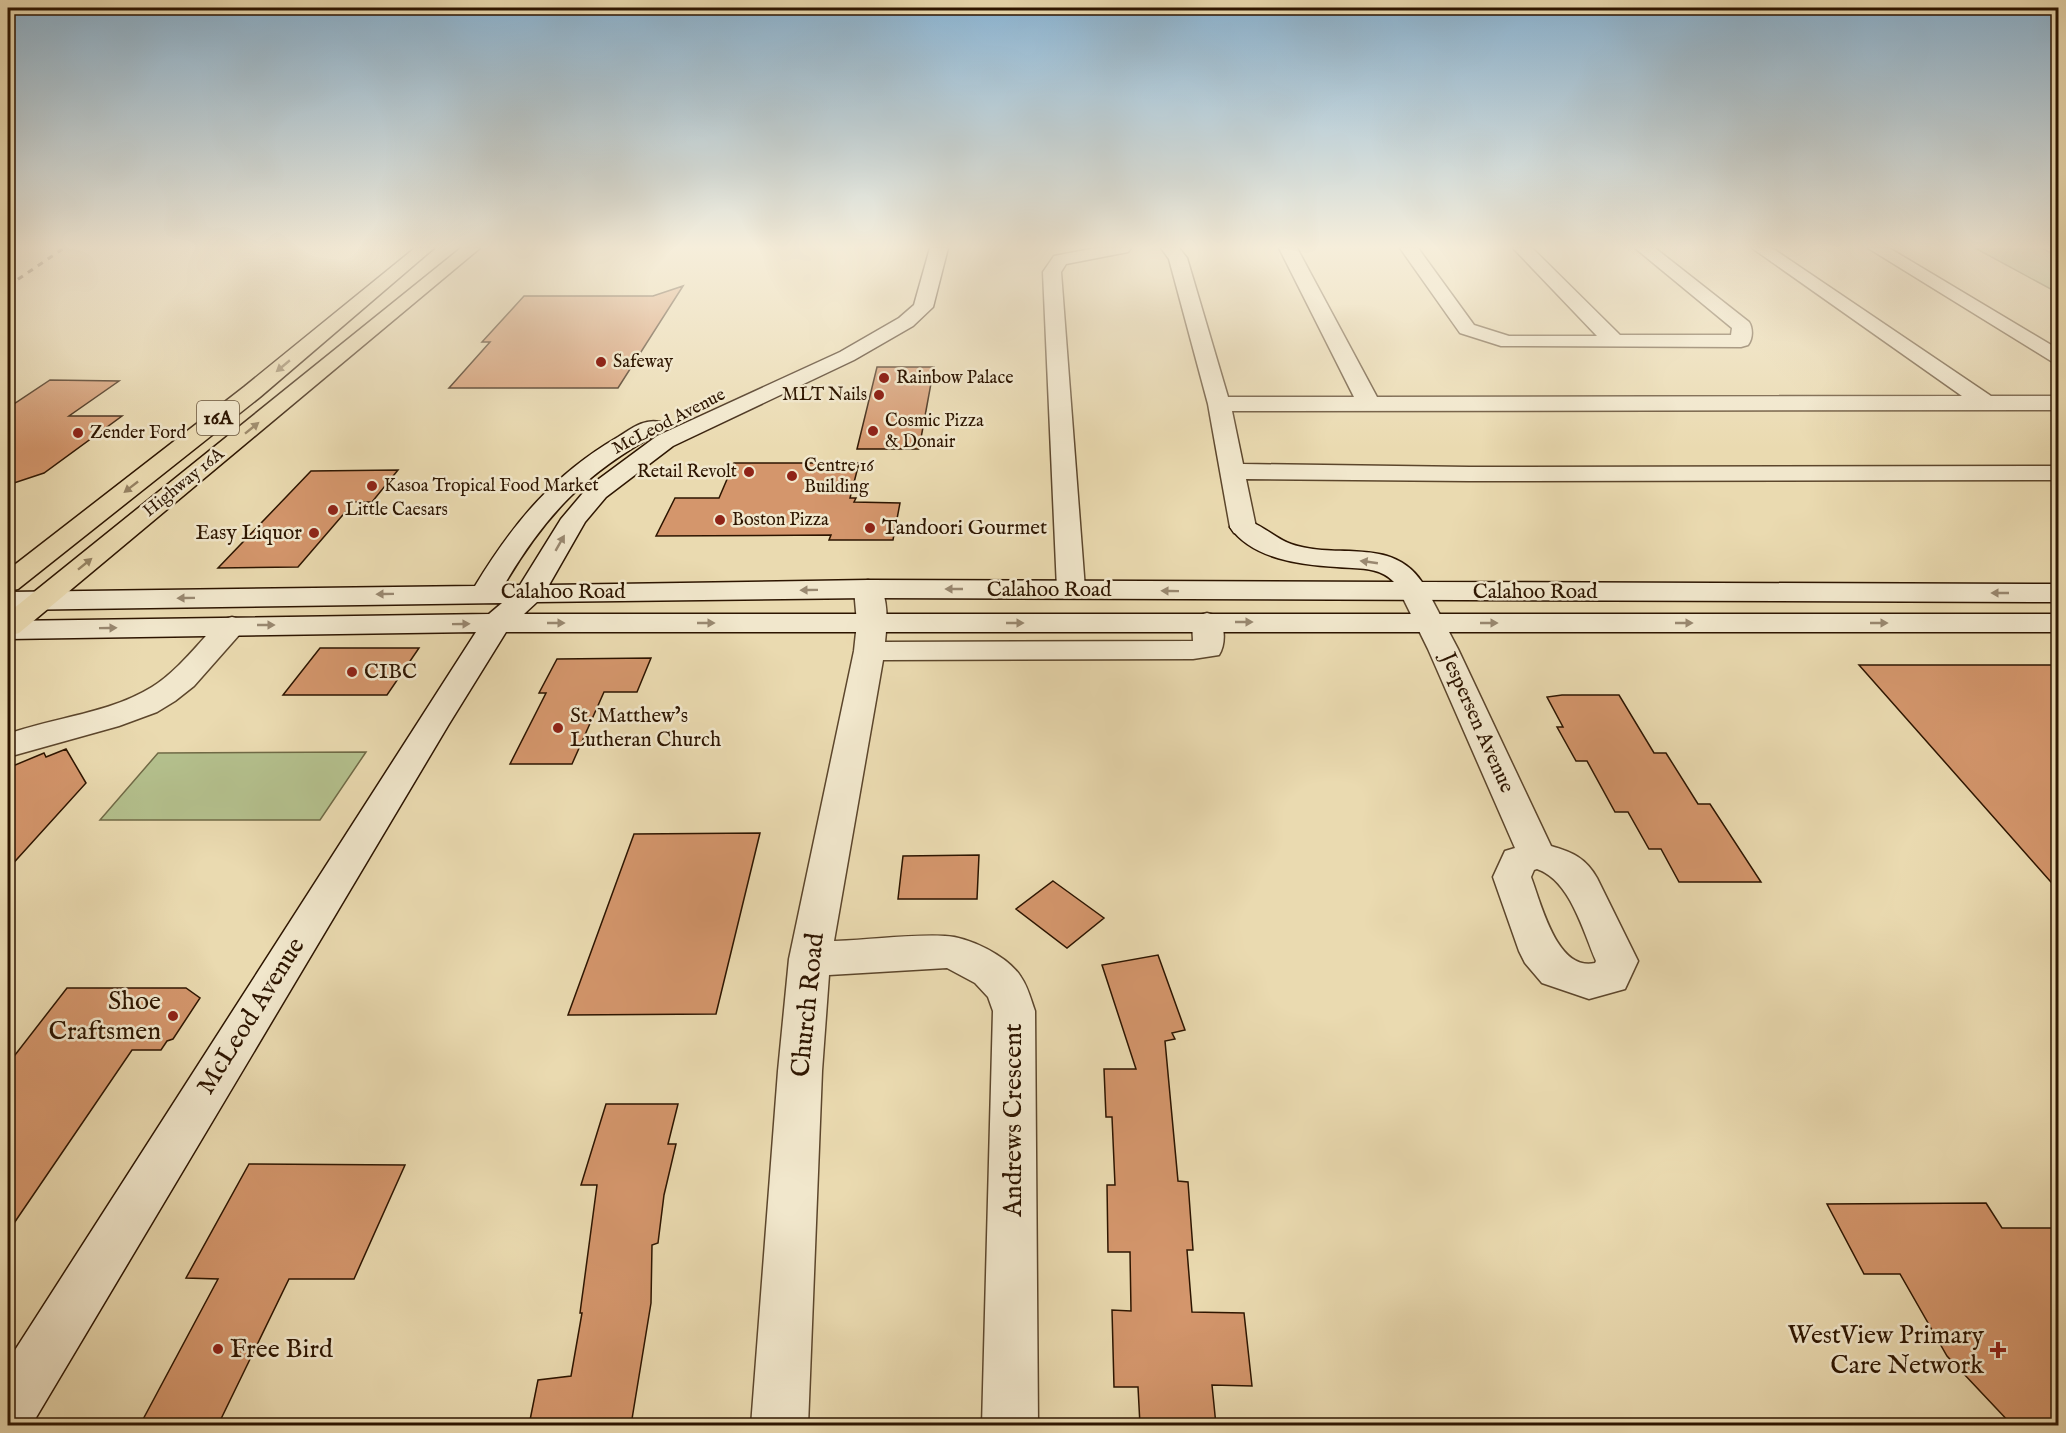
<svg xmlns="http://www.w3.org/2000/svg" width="2066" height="1433" viewBox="0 0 2066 1433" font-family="'IM FELL English',serif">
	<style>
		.green { fill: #b4c08d; stroke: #706a46; stroke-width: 1.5 }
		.building { fill: #d4966c; stroke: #2d1500; stroke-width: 1.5 }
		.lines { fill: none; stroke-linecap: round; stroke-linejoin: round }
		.street-casing { stroke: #5c462c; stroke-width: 3 }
		.secondary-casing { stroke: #2d1500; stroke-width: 3 }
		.primary-casing { stroke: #2d1500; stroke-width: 3 }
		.street { fill: #f1e7cc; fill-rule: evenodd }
		.secondary { fill: #f1e7cc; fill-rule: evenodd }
		.primary { fill: #eadab0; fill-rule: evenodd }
		.rail { stroke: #2d1500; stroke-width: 3; stroke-dasharray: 6 6; stroke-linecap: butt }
		.oneway { fill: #958161 }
		.oneway2 { fill: #998870 }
		.poi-dot { fill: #8f2418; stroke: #f1e7cc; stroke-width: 2 }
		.labels { text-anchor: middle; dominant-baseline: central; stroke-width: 5; stroke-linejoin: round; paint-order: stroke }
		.far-poi-label { font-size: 18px; fill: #2d1500; stroke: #f1e7cc; text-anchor: start }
		.far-street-label { font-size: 18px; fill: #2d1500; stroke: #f1e7cc }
		.shield { fill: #f1e7cc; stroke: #68543d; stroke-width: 1.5 }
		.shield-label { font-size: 20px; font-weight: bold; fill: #2d1500 }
		.poi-label { font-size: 21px; fill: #2d1500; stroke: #f1e7cc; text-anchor: start }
		.street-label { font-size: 21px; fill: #2d1500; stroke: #f1e7cc }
		.near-poi-label { font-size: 26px; fill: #2d1500; stroke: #f1e7cc; text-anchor: end }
		.near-street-label { font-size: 26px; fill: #2d1500; stroke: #f1e7cc }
	</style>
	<rect width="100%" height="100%" fill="#eadab0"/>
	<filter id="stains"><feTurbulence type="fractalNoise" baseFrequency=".00333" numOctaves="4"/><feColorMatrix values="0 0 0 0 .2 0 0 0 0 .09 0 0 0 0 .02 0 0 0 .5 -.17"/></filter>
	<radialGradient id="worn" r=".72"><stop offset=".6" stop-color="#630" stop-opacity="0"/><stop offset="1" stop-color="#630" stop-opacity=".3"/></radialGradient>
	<!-- green -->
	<path class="green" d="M1975,248H2041L2058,256V293Z
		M366,752L320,820H100L158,753Z"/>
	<!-- building -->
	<path class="building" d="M683,286L618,388H449L490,342H482L524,296H653Z
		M877,367H934L919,449H857Z
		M50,380L119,381L69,416H122L44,473L8,485V408Z
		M734,463H859L850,498H856L854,502L900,503L893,540H829L831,535L656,536L675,498H719Z
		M398,470L372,502H354L298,567L218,568L311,471Z
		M320,648H419L387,695H283Z
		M651,658L637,692H604L572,764H510L546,693H539L557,659Z
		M1859,665H2058V890Z
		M1562,695H1619L1654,753H1666L1698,804H1710L1761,882H1679L1661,849H1649L1628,812H1615L1587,761H1576L1557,727H1563L1547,697Z
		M66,749L86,783L8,869V768L44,753L46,757Z
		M760,833L716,1014L568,1015L634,834Z
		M979,855L977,899H898L903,856Z
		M1053,881L1104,918L1067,948L1016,909Z
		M1158,955L1185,1030L1172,1033L1175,1039L1165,1041L1178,1181L1188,1182L1193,1250H1187L1192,1312L1244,1313L1252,1386L1212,1385L1216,1425H1140L1138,1387H1114L1112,1310L1131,1311L1130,1252H1108L1107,1185H1115L1112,1117H1106L1104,1069H1136L1102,965Z
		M67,988H186L200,998L173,1039L167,1041L161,1050H132L8,1232V1064Z
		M606,1104H678L668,1144H676L664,1195L658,1243L652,1245L651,1303L631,1425H529L538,1380L571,1376L582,1313H580L597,1185H581Z
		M249,1164L405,1165L354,1279H289L218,1425H140L218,1279L186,1278Z
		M1986,1203L2002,1228H2058V1425H2012L1947,1356L1900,1274H1864L1827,1204Z"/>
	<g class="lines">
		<!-- street casing -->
		<g class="street-casing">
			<path id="street" d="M1096,248H1131L1128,252L1066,264L1061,272L1085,589L1081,595L1071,598L1061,595L1057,589L1043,272L1054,256Z
				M1161,248H1179L1187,258L1228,397H1354L1279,248H1297L1377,397L1962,396L1752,248H1772L1991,396H2058V410L1232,411L1243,464L1469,467L2058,466V480L1469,481L1246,479L1256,527L1252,533L1243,535L1234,533L1230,527L1208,404L1169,259Z
				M1400,248H1418L1474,325L1509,336H1597L1513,248H1532L1620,335H1731L1732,328L1635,248H1655L1749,322C1753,328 1753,339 1748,345L1741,347L1501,346L1460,333Z
				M1868,248H1889L2058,349V363L2051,361Z
				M868,580L878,583C889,598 887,624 885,642L1193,641L1192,622L1196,616L1207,613L1218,616C1225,626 1226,644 1219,655L1193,659L883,660L834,941C870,940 910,934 945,936C969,937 1008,956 1021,977C1028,987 1031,1000 1035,1011L1038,1426H982L993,1011L988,997L975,983L947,968L829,975L822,1071L808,1426H751L778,1071L789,959L854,651L857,623L854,589L858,583Z
				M1414,583L1424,586L1428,592L1458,649L1551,846C1572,852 1586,858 1597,878L1638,961L1625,989L1589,999L1542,983L1525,963L1519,951L1493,877L1505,851L1515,848L1428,649L1400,592L1404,586ZM1537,869C1570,880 1583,931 1596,961L1595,963C1557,972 1541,903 1531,877L1534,870Z
				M232,617L243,620L247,626L194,686L175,701L157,712L119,726L8,757V734C55,717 108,714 152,687C179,670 199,642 221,620Z"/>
		</g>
		<!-- secondary casing -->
		<g class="secondary-casing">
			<path id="secondary" d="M930,248H948L933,307L913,326L854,360L673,446L606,497L585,522L549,585L868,580L1394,582C1379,566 1357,569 1337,567C1301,565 1252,559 1230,527L1234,521C1255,516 1271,537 1291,544C1337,560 1391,536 1422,582L2058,584V602L868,598L537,602L524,614H2058V632H506L449,724L31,1426H8V1361L476,632L8,639V621L489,614L502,603L8,610V592L475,586C514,522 553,475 618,437C631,429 644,418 660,422L664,427L660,432C586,473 547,512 504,585H520L561,519L588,487L657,436L840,352L899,318L914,305Z"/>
		</g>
		<!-- primary casing -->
		<g class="primary-casing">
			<path id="primary" d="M415,248H434L260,397L18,589L8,591V570L244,387Z
				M461,248H480L19,633L8,636V613Z"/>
		</g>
		<!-- street -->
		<use href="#street" class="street"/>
		<!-- secondary -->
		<use href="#secondary" class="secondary"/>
		<!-- primary -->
		<use href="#primary" class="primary"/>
		<!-- rail -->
		<path class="rail" d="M8,286L64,248"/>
	</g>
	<!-- one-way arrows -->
	<defs><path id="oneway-solid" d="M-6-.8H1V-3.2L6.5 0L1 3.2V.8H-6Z" transform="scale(1.5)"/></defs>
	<g class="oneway">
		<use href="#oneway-solid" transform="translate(283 366) rotate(140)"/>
		<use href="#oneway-solid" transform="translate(252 428) rotate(-39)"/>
		<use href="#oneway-solid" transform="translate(131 487) rotate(142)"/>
		<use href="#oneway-solid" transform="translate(85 564) rotate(-39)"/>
	</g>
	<g class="oneway2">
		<use href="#oneway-solid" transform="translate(560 543) rotate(-60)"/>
		<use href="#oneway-solid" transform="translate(1369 562) rotate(-172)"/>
		<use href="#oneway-solid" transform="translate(954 589) rotate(180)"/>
		<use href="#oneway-solid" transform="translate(809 590) rotate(179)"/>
		<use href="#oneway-solid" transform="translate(1170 591) rotate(-179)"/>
		<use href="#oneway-solid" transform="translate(2000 593) rotate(-180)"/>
		<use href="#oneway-solid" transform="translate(385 594) rotate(179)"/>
		<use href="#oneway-solid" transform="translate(186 598) rotate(179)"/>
		<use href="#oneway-solid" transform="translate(1244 622)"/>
		<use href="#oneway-solid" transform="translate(556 623)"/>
		<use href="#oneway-solid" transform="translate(706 623)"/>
		<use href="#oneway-solid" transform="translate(1015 623)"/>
		<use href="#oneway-solid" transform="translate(1489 623)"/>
		<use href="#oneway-solid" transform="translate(1684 623)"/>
		<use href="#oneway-solid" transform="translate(1879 623)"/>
		<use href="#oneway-solid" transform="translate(461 624) rotate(-1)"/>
		<use href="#oneway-solid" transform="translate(266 625)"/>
		<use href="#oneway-solid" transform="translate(108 628) rotate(-1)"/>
	</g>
	<!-- sky -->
	<linearGradient id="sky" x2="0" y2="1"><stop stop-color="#8ab5d5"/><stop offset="0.55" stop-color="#f6eedb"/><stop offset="1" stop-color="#f6eedb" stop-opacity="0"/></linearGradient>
	<rect width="2066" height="449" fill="url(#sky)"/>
	<!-- markers -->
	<g class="poi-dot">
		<circle cx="601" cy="362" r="6"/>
		<circle cx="884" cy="378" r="6"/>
		<circle cx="879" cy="395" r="6"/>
		<circle cx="873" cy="431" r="6"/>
		<circle cx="78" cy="433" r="6"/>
		<circle cx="749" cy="472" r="6"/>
		<circle cx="792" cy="476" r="6"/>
		<circle cx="372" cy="486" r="6"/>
		<circle cx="333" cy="510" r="6"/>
		<circle cx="720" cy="520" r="6"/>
		<circle cx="870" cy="528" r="6"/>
		<circle cx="314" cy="533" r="6"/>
		<circle cx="352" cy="672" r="6"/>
		<circle cx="558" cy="728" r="6"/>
		<circle cx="173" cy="1016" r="6"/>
		<circle cx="218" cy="1349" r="6"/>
		<path d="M1995 1341h6v6h6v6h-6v6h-6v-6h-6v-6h6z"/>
	</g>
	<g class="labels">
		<!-- far-poi labels -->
		<g class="far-poi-label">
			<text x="613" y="362">Safeway</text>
			<text x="896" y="378">Rainbow Palace</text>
			<text x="867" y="395" text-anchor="end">MLT Nails</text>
			<text x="885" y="421">Cosmic Pizza<tspan x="885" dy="21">&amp; Donair</tspan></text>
			<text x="90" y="433">Zender Ford</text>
			<text x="804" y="466">Centre 16<tspan x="804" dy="21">Building</tspan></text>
			<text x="737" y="472" text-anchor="end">Retail Revolt</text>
			<text x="384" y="486">Kasoa Tropical Food Market</text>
			<text x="345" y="510">Little Caesars</text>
			<text x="732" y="520">Boston Pizza</text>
		</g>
		<!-- far-street labels -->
		<g class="far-street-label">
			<text transform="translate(669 422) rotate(-27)">McLeod Avenue</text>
			<text transform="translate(184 483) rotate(-39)">Highway 16A</text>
		</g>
		<!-- shield labels -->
		<rect class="shield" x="197" y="401" width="42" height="34" rx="4.5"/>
		<g class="shield-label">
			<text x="218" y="418">16A</text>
		</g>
		<!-- poi labels -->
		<g class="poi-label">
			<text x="882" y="528">Tandoori Gourmet</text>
			<text x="302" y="533" text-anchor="end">Easy Liquor</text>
			<text x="364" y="672">CIBC</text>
			<text x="570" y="716">St. Matthew’s<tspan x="570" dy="24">Lutheran Church</tspan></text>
		</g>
		<!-- street labels -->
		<g class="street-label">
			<text x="1049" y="590">Calahoo Road</text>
			<text x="563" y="592">Calahoo Road</text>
			<text x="1535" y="592">Calahoo Road</text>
			<text transform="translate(1477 723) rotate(66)">Jespersen Avenue</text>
		</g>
		<!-- near-poi labels -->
		<g class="near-poi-label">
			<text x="161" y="1001">Shoe<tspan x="161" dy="30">Craftsmen</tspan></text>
			<text x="1984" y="1335">WestView Primary<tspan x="1984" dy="30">Care Network</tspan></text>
			<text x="230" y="1349" text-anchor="start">Free Bird</text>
		</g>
		<!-- near-street labels -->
		<g class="near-street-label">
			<text transform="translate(808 1005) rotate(-84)">Church Road</text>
			<text transform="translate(251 1016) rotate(-58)">McLeod Avenue</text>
			<text transform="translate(1013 1120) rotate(-90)">Andrews Crescent</text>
		</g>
	</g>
	<!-- margin -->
	<rect width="2066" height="1433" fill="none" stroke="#eadab0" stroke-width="30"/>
	<rect x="9" y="9" width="2048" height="1415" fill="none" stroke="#2d1500" stroke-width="3"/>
	<rect x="15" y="15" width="2036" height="1403" fill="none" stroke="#2d1500" stroke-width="1.5"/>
	<rect width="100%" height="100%" filter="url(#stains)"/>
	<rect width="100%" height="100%" fill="url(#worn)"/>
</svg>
